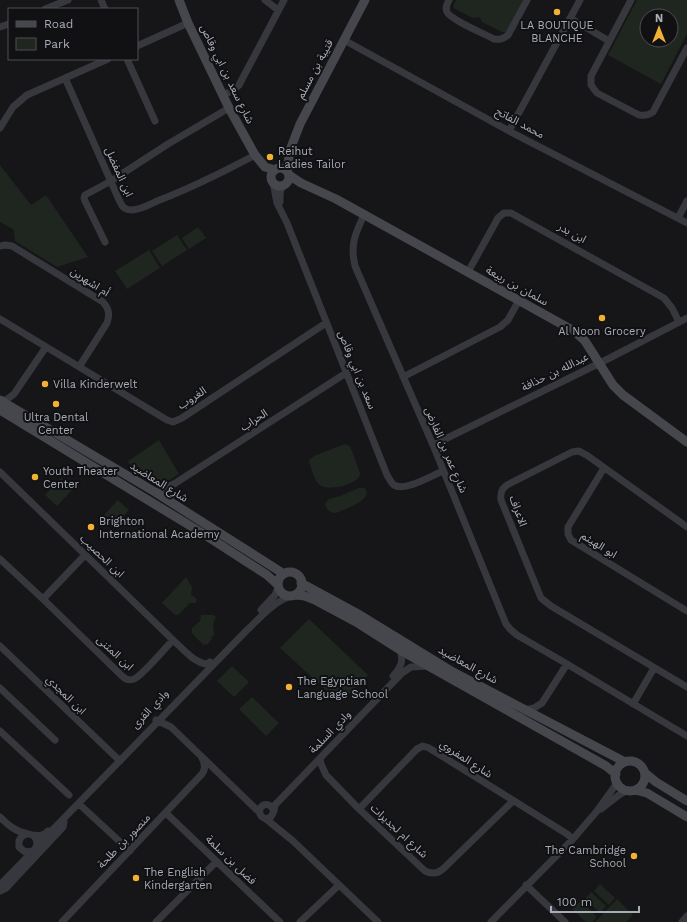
<svg xmlns="http://www.w3.org/2000/svg" width="687" height="922" viewBox="0 0 687 922" font-family="'Work Sans','Noto Sans Arabic',sans-serif">
	<style>
		.green { fill: #1e261f; fill-rule: evenodd }
		.lines { fill: none; stroke-linecap: round; stroke-linejoin: round }
		.street { stroke: #37383d; stroke-width: 7 }
		.secondary { stroke: #45474d; stroke-width: 9 }
		.poi-dot { fill: #f2b134; stroke: #111113; stroke-width: 1.5 }
		.labels { text-anchor: middle; dominant-baseline: central; stroke-width: 4; stroke-linejoin: round; paint-order: stroke }
		.poi-label { font-size: 11px; fill: #a8adb8; stroke: #111113; text-anchor: start }
		.street-label { font-size: 11px; fill: #a8adb8; stroke: #111113 }
	</style>
	<rect width="100%" height="100%" fill="#161618"/>
	<!-- green -->
	<path class="green" d="M456,0H523L506,32H502L482,22L479,17L473,18L455,9L453,6Z
		M637,0H687V34L661,84L608,55ZM647,16H671V40H647Z
		M0,165L31,205L46,195L88,257L57,267L15,241L14,230L0,222Z
		M198,227L206,238L189,249L182,238Z
		M177,235L187,250L162,266L152,251Z
		M149,250L160,268L127,289L115,271Z
		M159,440L179,474C175,476 171,480 166,481C155,484 136,469 127,462Z
		M345,444L350,446L360,473C361,484 328,492 320,485C314,481 312,469 309,462V460L314,456Z
		M61,478L73,489L57,506L45,495Z
		M359,488H365C374,500 345,509 336,513C330,513 327,510 325,504L329,499L340,496Z
		M118,500L129,510L113,527L102,517Z
		M186,577L192,587L191,595L196,598L197,601L195,603H190L178,615H175L162,603Z
		M201,615H213L216,617L213,624L214,635L211,638L212,639L207,645L205,644L204,646L192,633V628L200,621Z
		M309,619L368,675L340,703L280,648Z
		M232,666L249,682L234,697L217,681Z
		M252,697L279,723L266,736L239,709Z
		M600,884L615,898L609,905L594,891Z
		M591,892L606,906L600,913L585,899Z
		M617,899L633,915L626,922H595Z
		M581,901L597,917L592,922H586L572,909Z"/>
	<g class="lines">
		<!-- street -->
		<path class="street" d="M101,0L105,9
			M265,0L278,10
			M449,0C447,4 445,8 447,12C451,20 485,34 494,39C500,40 503,39 508,35L527,0
			M631,0L591,76V85L597,93L639,115C645,116 649,115 653,112L687,48
			M45,9L68,0
			M570,18L609,41
			M0,27L9,24
			M344,40L509,131L687,223
			M137,46L188,23
			M127,59L155,121
			M65,78L120,202C122,207 125,210 131,210C140,210 149,205 157,201C191,188 223,172 255,155
			M223,95L232,91L239,85L284,0
			M0,128L13,107L27,95L108,59
			M509,131L580,0
			M273,182L277,203L287,223L387,475C389,478 391,483 394,485C405,492 433,475 443,471
			M280,202V194L282,185
			M364,215C355,234 350,245 355,266L433,445L506,624L510,629L517,635L567,664L687,736
			M678,218L687,201
			M105,242L85,201L84,198L85,195L111,181L168,144L229,108
			M0,246L5,245L12,246L103,302C109,309 110,314 107,323L79,367
			M468,272L498,218L504,213H511L664,298L672,308L679,322
			M0,319L167,420L173,422L182,418L326,323
			M403,377L500,327L508,320L519,300
			M1,400H6L14,394L46,347
			M433,445L600,363L687,318
			M604,468L568,527V534L571,540L687,611
			M0,472L173,640C182,648 194,663 207,664L210,662
			M155,492L174,484L346,373
			M687,527L588,456L579,451L572,452L509,484C502,487 500,492 501,500L541,598L551,606L687,687
			M0,559L43,599L122,676C125,679 129,681 134,679C142,676 165,648 173,640
			M43,599L85,555
			M261,610L275,595L278,588
			M0,646L120,761
			M393,676C401,667 404,661 400,650
			M0,688L55,740
			M633,704L654,668
			M524,710L534,708L542,703L567,664
			M156,720L171,727L260,813
			M0,731L69,795
			M320,759L321,764L326,775L359,809L425,871C431,874 437,874 443,869L513,801
			M79,804L130,851
			M359,809L417,749L423,746L429,748L567,834L573,839
			M601,809L619,795L628,790
			M274,811L275,805L402,673L411,667L427,666
			M166,813L280,922
			M0,817C8,825 16,832 28,834
			M266,819L271,817L274,811C267,795 250,813 266,819L293,841L378,922
			M32,835C39,836 44,836 48,831
			M36,847L247,630C261,617 273,602 291,596
			M0,885L35,849C38,845 38,841 34,836C28,832 22,834 19,841V847L25,852L33,851
			M526,885L565,922
			M0,891L6,888L63,827L64,822
			M62,922L202,774C206,769 205,764 202,758
			M156,922L216,862
			M300,922L339,885
			M491,922L573,839L597,811L617,783
			M682,922L687,916"/>
		<!-- secondary -->
		<path class="secondary" d="M179,0L188,23L229,108L255,155L265,167L275,170
			M271 177a9 9 0 1 1 18 0a9 9 0 1 1-18 0Z
			M287,171L290,150L300,124L365,0
			M289,175L301,183L336,199L574,331L585,341L613,385L623,395L687,442
			M0,400L155,492L284,574
			M0,410L202,533L267,575L278,585
			M278 584a12 12 0 1 1 24 0a12 12 0 1 1-24 0Z
			M301,583L360,615L453,672L625,762
			M296,595L305,596L315,600L356,622L400,650L606,766L616,774
			M615 776a15 15 0 1 1 30 0a15 15 0 1 1-30 0Z
			M645,773L656,782L687,801
			M635,790L647,793L687,817"/>
	</g>
	<!-- markers -->
	<g class="poi-dot">
		<circle cx="557" cy="12" r="4"/>
		<circle cx="270" cy="157" r="4"/>
		<circle cx="602" cy="318" r="4"/>
		<circle cx="45" cy="384" r="4"/>
		<circle cx="56" cy="404" r="4"/>
		<circle cx="35" cy="477" r="4"/>
		<circle cx="91" cy="527" r="4"/>
		<circle cx="289" cy="687" r="4"/>
		<circle cx="634" cy="856" r="4"/>
		<circle cx="136" cy="878" r="4"/>
	</g>
	<g class="labels">
		<!-- poi labels -->
		<g class="poi-label">
			<text x="557" y="25" text-anchor="middle">LA BOUTIQUE<tspan x="557" dy="13">BLANCHE</tspan></text>
			<text x="278" y="151">Reihut<tspan x="278" dy="13">Ladies Tailor</tspan></text>
			<text x="602" y="331" text-anchor="middle">Al Noon Grocery</text>
			<text x="53" y="384">Villa Kinderwelt</text>
			<text x="56" y="417" text-anchor="middle">Ultra Dental<tspan x="56" dy="13">Center</tspan></text>
			<text x="43" y="471">Youth Theater<tspan x="43" dy="13">Center</tspan></text>
			<text x="99" y="521">Brighton<tspan x="99" dy="13">International Academy</tspan></text>
			<text x="297" y="681">The Egyptian<tspan x="297" dy="13">Language School</tspan></text>
			<text x="626" y="850" text-anchor="end">The Cambridge<tspan x="626" dy="13">School</tspan></text>
			<text x="144" y="872">The English<tspan x="144" dy="13">Kindergarten</tspan></text>
		</g>
		<!-- street labels -->
		<g class="street-label">
			<text transform="translate(315 69) rotate(-62)">قتيبة بن مسلم</text>
			<text transform="translate(227 74) rotate(64)">شارع سعد بن ابي وقاص</text>
			<text transform="translate(520 123) rotate(28)">محمد الفاتح</text>
			<text transform="translate(119 172) rotate(66)">ابن المفضل</text>
			<text transform="translate(572 233) rotate(29)">ابن بدر</text>
			<text transform="translate(90 282) rotate(33)">أم اشهرين</text>
			<text transform="translate(517 286) rotate(29)">سلمان بن ربيعة</text>
			<text transform="translate(357 370) rotate(68)">سعد بن ابي وقاص</text>
			<text transform="translate(555 372) rotate(-26)">عبدالله بن حذافة</text>
			<text transform="translate(192 398) rotate(-33)">الغروب</text>
			<text transform="translate(254 420) rotate(-33)">الحراب</text>
			<text transform="translate(446 450) rotate(67)">شارع عمر بن الفارض</text>
			<text transform="translate(159 482) rotate(32)">شارع المعاضيد</text>
			<text transform="translate(518 511) rotate(70)">الاعراف</text>
			<text transform="translate(599 545) rotate(32)">ابو الهيثم</text>
			<text transform="translate(102 556) rotate(44)">ابن الحصيب</text>
			<text transform="translate(115 653) rotate(43)">ابن المثنى</text>
			<text transform="translate(468 665) rotate(29)">شارع المعاضيد</text>
			<text transform="translate(66 695) rotate(44)">ابن المجدي</text>
			<text transform="translate(150 709) rotate(-47)">وادي القرى</text>
			<text transform="translate(330 732) rotate(-46)">وادي السلمة</text>
			<text transform="translate(466 759) rotate(33)">شارع المفروي</text>
			<text transform="translate(399 831) rotate(43)">شارع ام لجديرات</text>
			<text transform="translate(124 841) rotate(-46)">منصور بن طلحة</text>
			<text transform="translate(231 860) rotate(44)">فضل بن سلمة</text>
		</g>
	</g>
	<!-- legend -->
	<rect x="8" y="8" width="130" height="52" fill="#111113" stroke="#4d4f55"/>
	<rect x="16" y="21" width="20" height="6" fill="#45474d" stroke="#4d4f55"/>
	<text x="44" y="28" font-size="12" fill="#a8adb8">Road</text>
	<rect x="16" y="38" width="20" height="12" fill="#1e261f" stroke="#4d4f55"/>
	<text x="44" y="48" font-size="12" fill="#a8adb8">Park</text>
	<!-- north arrow -->
	<g transform="translate(659 28)"><circle r="19" fill="#111113" stroke="#4d4f55"/>
	<path d="M0-3L7 15L0 10L-7 15Z" fill="#f2b134"/>
	<text y="-6" font-size="11" font-weight="bold" text-anchor="middle" fill="#a8adb8">N</text>
	</g>
	<!-- scale -->
	<path d="M551 906v6h88v-6" fill="none" stroke="#a8adb8" stroke-width="2"/>
	<text x="557" y="906" font-size="12" fill="#a8adb8" stroke="#111113" stroke-width="3" paint-order="stroke">100 m</text>
</svg>
